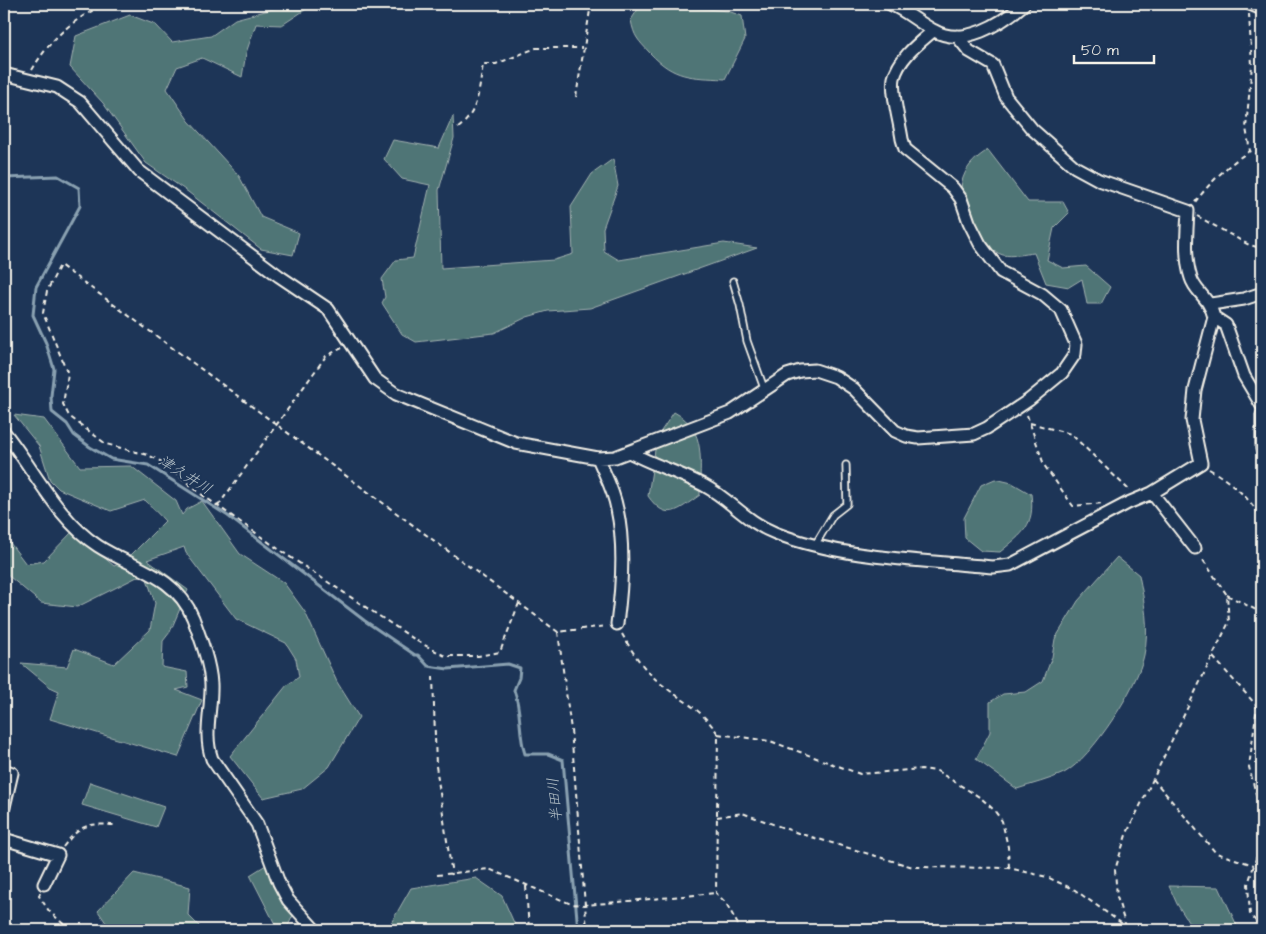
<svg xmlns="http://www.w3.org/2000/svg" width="1266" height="934" viewBox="0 0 1266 934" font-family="'Architects Daughter','Klee One',sans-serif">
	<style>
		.green { fill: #4f7476; stroke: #a2b2af }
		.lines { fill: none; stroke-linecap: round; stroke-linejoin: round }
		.stream { stroke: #8aa1b1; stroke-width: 3 }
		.service-casing { stroke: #f4f1e8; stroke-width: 9 }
		.minor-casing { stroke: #f4f1e8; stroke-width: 15 }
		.path { stroke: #f4f1e8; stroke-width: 2; stroke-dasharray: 5 4; stroke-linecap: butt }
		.service { stroke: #1d3557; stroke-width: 5.5 }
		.minor { stroke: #1d3557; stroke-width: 11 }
		.labels { text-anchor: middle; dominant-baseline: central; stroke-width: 4; stroke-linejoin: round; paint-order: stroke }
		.water-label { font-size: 15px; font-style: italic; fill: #b6c2c8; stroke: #1d3557 }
	</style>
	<rect width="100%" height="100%" fill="#1d3557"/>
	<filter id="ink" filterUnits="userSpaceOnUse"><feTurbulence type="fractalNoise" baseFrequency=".02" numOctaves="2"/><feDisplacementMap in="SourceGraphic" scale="10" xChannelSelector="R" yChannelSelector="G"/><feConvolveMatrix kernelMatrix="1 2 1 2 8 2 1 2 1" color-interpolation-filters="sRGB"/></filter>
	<g filter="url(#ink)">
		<!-- green -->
		<path class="green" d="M292,4H314L282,25L256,24L246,53L242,77L202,58L177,67L167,89L189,121L239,176L261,217L299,233L293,255L261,249L188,192L146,163L103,103L70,67L76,36L130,15L156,25L172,42L211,36L235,19Z
			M653,4L728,11L742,16L745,39L725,79C690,77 675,79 650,53C638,40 634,37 631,20L638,9Z
			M453,116L454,138L439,190L441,268L554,260L573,254L571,207L592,174L613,159L618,186L603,228L604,251L619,260L724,243L757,248L590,308L548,311L527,317L494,333L416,342L402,334L382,303L385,297L382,279L396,260L413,258L430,185L402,179L384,159L393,140L439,148Z
			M988,150L1028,202H1063L1069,213L1054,228L1047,260L1063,268L1086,266L1110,287L1101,304H1087L1082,279L1069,287L1046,283L1034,253C1025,254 1012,257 1003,255C980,249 954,200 963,178C968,164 977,157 988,150Z
			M674,412C708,430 699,462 700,495C678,510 667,523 648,496L657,437Z
			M14,415L44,419L80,467L131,466L176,501L182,515L187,509L202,501L240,554L284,583L305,612L337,682L359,717L329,767L302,789L263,798L230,756L287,685L299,677L296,659L286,643L236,619L186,553L184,547L147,560L188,590L170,632L163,641L162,667L187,672L188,687L176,690L202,700L178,757L50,719L59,691L50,687L21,663L67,667L74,649L114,664L150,630L155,603L145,573L77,607L41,603L4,572V535L26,564L44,561L73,531L114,566L124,562L165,521L145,500L111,511L59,489L50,480L39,446Z
			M995,479L1012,483L1031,494C1035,526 1023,533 1000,552L981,551L965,538L964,518L981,485Z
			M1117,557L1139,575C1144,601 1150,628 1144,655C1138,686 1092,758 1064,773C1049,780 1032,784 1017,789L976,759L990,732V702L1003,694L1026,692L1043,681L1052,657L1055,639L1078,601Z
			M90,782L164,807L156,827L82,805Z
			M266,865L276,875L296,909L286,930H278L250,875Z
			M134,873L190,887L188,915L203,930H111L98,911Z
			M476,878L502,896L515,925L513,930H387L411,888Z
			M1169,886L1219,887L1239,930H1194L1177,904Z"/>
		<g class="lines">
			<!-- stream -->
			<path class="stream" d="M4,178L58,176L79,188L80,206L36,287L33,315L46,343L54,369L51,396L52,412L67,424L74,435L90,447L111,459L148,465L228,516L365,621L415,655H418L428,666L448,669L508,664L520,668L519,678L514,690C522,711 518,733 525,754H548L563,760L578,930"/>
			<!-- service casing -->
			<g class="service-casing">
				<path id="service" d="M733,281L740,305L747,341L765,391
					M815,545L833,515L847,504L846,465"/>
			</g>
			<!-- minor casing -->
			<g class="minor-casing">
				<path id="minor" d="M890,4C906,11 918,22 933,30C963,48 1001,24 1024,4
					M1250,4L1262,9
					M957,36L969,51L993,65L1006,97L1032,129L1075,167L1099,180L1188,211C1187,232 1184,257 1191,278C1195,292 1209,297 1214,317L1226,325L1244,376L1262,406
					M4,74L57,87L80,102L139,171L279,276L328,309L375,379L396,394L516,443L598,458L615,457L730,413L787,375L800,371L815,370L836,377L854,389L895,431L906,436L918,438L974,434L987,428L1029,400L1062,373L1075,354L1076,344L1061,310L1042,294L1001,272L980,244L969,222L961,199L953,188L905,149L902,139C900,124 891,92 894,78C899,58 919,43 933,31
					M1211,304L1244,299L1262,293
					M1262,415V449
					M4,432C34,469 57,519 98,546C132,568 176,575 193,618C200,637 210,663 211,684C212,710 203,734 212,759L257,824L279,883L288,900L315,930
					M629,452C653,465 681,473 705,486C731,500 745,521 775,533C842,559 922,560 993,567L1010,565L1128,503L1152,493L1195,548
					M598,458C605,475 614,491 617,509C625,545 622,587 617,624
					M1152,493L1201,463L1192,420L1195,390L1214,317
					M4,770L12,773L4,807
					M4,839L58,855L44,884"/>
			</g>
			<!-- path -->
			<path class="path" d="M1249,14L1252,65L1246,128L1250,151
				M32,70C50,39 73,18 107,4
				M576,97L591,4
				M458,128C479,112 479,89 483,64H496L536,48H582
				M1195,202C1210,183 1228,164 1250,151L1262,158
				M1197,216L1249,245L1262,248
				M1027,415L1044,465L1073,506L1103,503
				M1030,423L1071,434L1129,490
				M1261,461V516
				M1209,469C1231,482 1249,497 1262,519
				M218,506L326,356L342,348
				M1227,595L1262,613
				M519,603L500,652L478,656H445L417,641L284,553L201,494L162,462L148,455L106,444L69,416L63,404L68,374L43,313L47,291L60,265L558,632L606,626
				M558,632L571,730L587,930
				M622,634C632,652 644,670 660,683C683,702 700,707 718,734L716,893L726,903L741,930
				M1213,657L1257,706L1249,767L1262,817
				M433,676L436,766L452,875
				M718,734L770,741L860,774L921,769L937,771L981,798L994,810L1002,821L1008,847L1009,868
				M1153,779L1216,853L1254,865
				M717,817L742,813L798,833L913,867L1009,868L1047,877L1075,890L1131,930
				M1262,840L1248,884L1250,915L1262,927
				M63,847C80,825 87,823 114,825
				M437,875L489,869L571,904L585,905L716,893
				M526,886L529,930
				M40,893L39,896L49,911L70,930
				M1126,927L1117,897L1115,870L1126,835L1229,622L1227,595L1201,557"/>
			<!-- service -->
			<use href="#service" class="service"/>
			<!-- minor -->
			<use href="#minor" class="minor"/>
		</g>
	</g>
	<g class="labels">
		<!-- water labels -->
		<g class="water-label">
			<text transform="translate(185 475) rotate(32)">津久井川</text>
			<text transform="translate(555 800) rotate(-95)">半田川</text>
		</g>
	</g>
	<!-- margin -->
	<rect width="1266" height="934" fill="none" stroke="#1d3557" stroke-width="20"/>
	<rect x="10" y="10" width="1246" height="914" fill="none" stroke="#f4f1e8" stroke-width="2" filter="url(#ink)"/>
	<!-- scale -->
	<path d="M1074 55v8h80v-8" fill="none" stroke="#f4f1e8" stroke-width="2.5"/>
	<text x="1081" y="55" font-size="15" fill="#f4f1e8" stroke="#1d3557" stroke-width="4" paint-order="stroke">50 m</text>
</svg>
